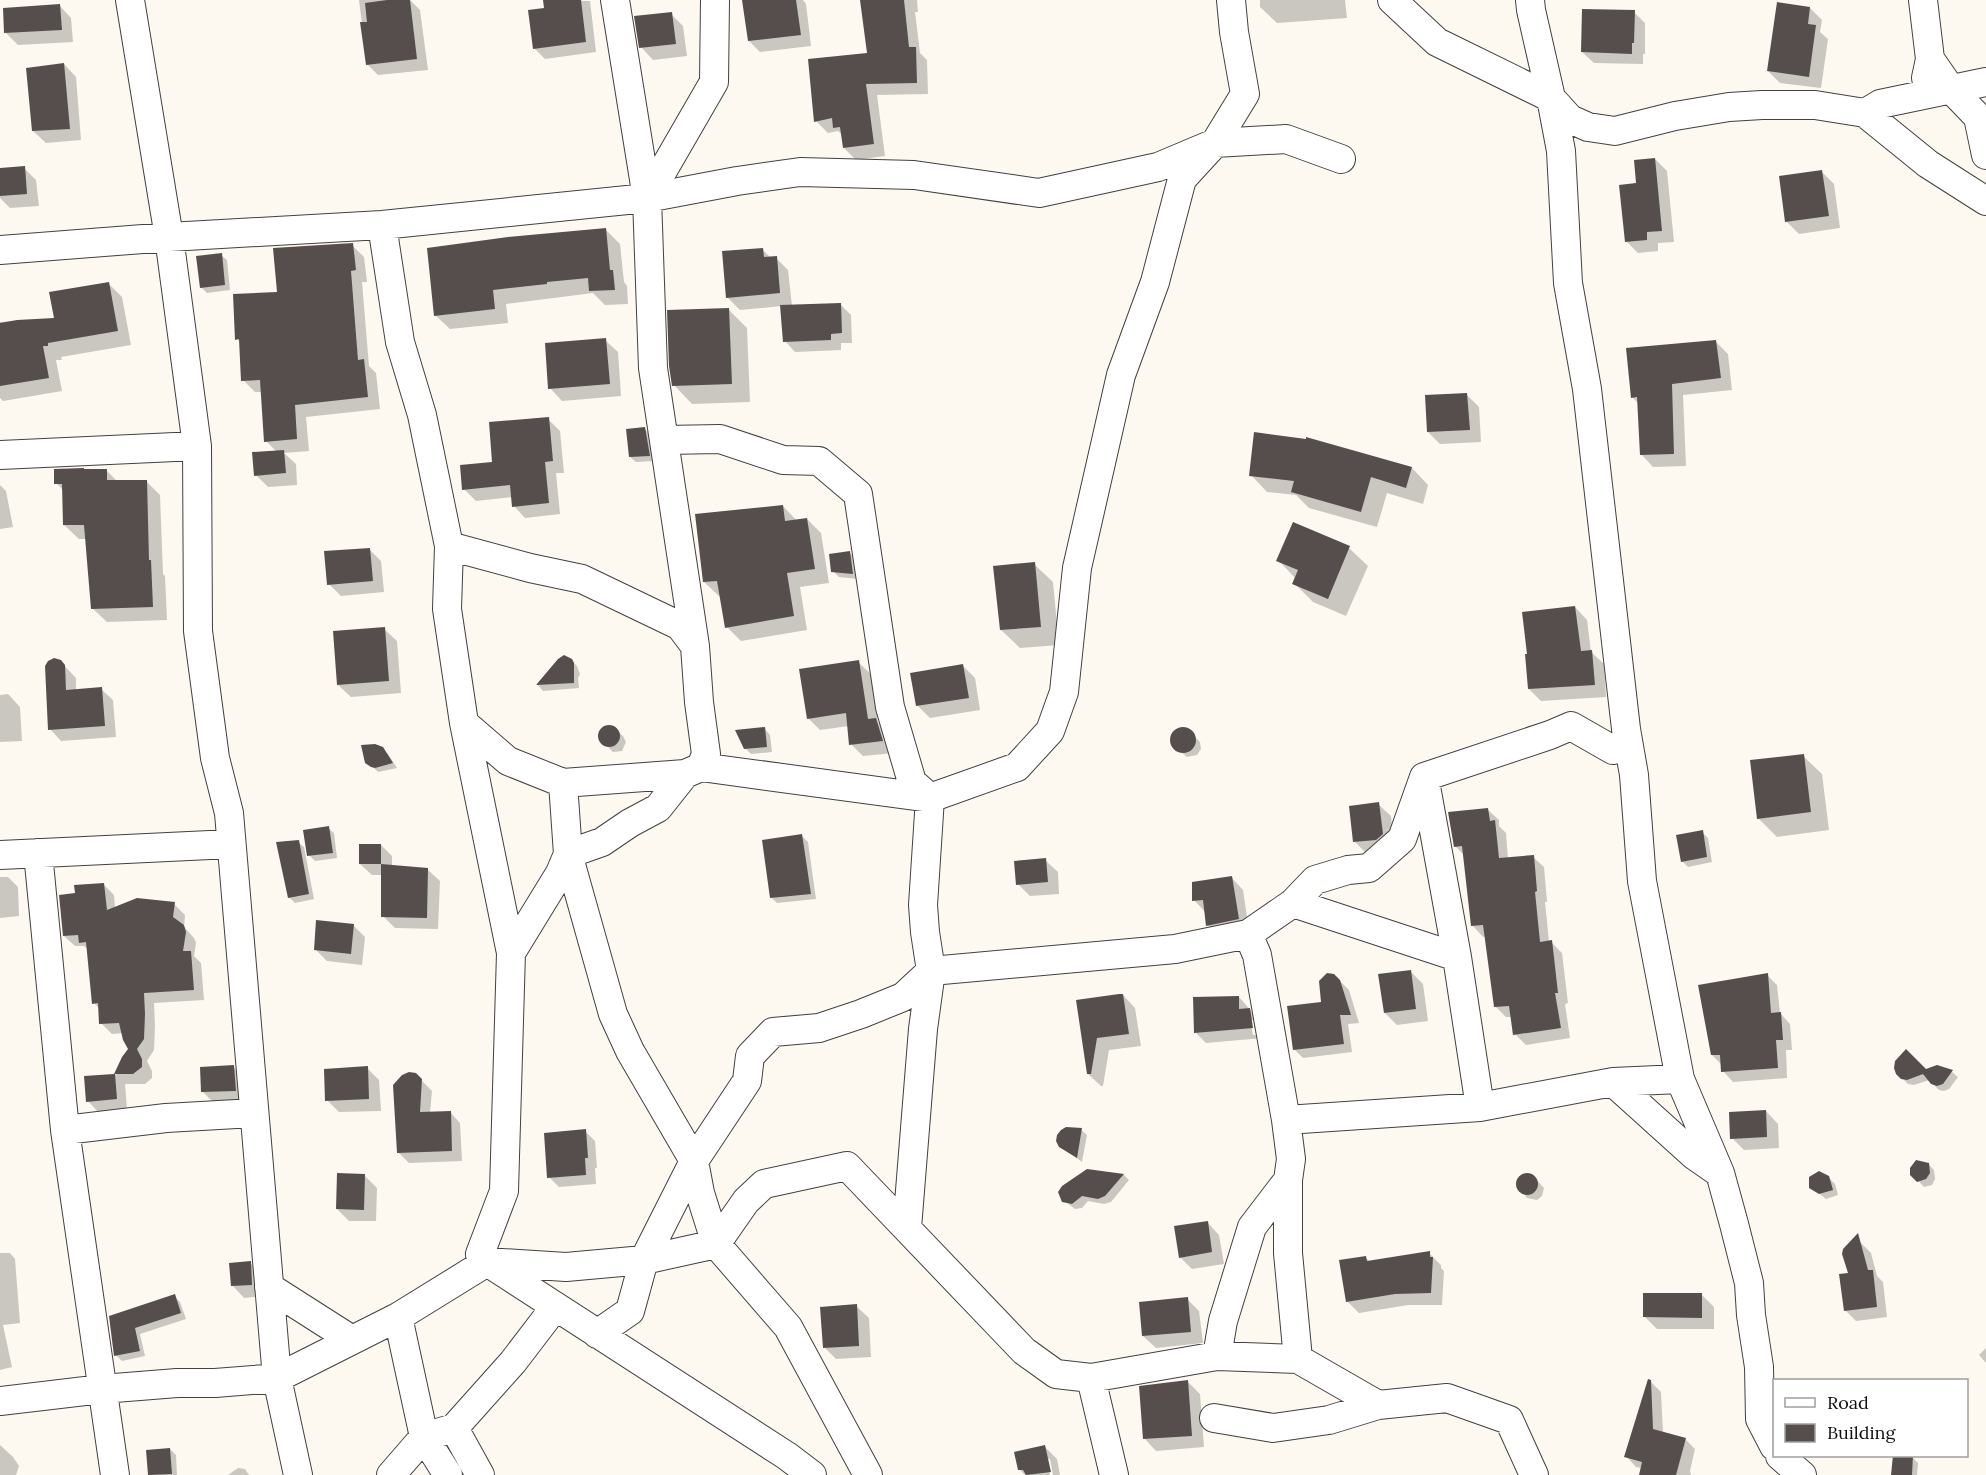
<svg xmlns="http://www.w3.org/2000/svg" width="1986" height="1475" viewBox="0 0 1986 1475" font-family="Lora,serif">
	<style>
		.shadow { fill: #0003; fill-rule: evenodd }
		.building { fill: #564e4c }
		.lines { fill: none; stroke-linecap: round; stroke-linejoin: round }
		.minor-casing { stroke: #414141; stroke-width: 30 }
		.minor { stroke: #fff; stroke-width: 28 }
	</style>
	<rect width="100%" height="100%" fill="#fdf9f1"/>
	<!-- shadow -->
	<path class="shadow" d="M359,0H410L420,10L428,70L378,75L367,64Z
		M545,0L590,1L596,52L545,59L534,48L546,10Z
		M744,0H803L806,4L811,46L760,52L749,41Z
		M862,0H917L918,12H915L920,53L927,60L928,94L877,95L885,156L856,160L844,148L843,135L838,131L828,133L816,121L868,55Z
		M1260,0H1345L1347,18L1277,23L1260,7Z
		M59,5L71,18L73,42L18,45L6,33Z
		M1810,8L1822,20L1820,32L1828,39L1821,88L1780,83L1768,71Z
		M1634,12L1645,23V54H1643V64L1594,63L1582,52Z
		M671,14L683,26L687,56L653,60L641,47Z
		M64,64L76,77L81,140L46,143L33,131Z
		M1655,159L1667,171L1674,242L1658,243V251L1638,253L1626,241L1638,184Z
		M24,168L36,180L39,206L10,208L0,198V169Z
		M1822,172L1834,184L1840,228L1799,234L1786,221Z
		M606,230L620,244L624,282L627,286L628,304L605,305L593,293L506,304L508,323L450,329L435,315Z
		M352,245L364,257L367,282H362L369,366L376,373L380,409L306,417L309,451L284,453L296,464L297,485L268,487L256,475L277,452L266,441L262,392H255L243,380L240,342L237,339L278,293Z
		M762,249L771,258H776L788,270L792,306L841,305L851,315L852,343H841V350L795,352L785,341L782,306L740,310L728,298Z
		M221,255L227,260L230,290L207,293L201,287Z
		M108,283L122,297L131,345L61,357L62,360H56L62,391L3,401L0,398V322L55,319Z
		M728,309L747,328L750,402L692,404L674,385Z
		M605,340L618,352L621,396L562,401L550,388Z
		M1715,341L1728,354L1732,390L1683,395L1686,466L1653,467L1641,454L1639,404L1632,397Z
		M1467,395L1479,407L1481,442L1440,444L1428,432Z
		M548,419L560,431L564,473H556L560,514L525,518L514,506L513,497L476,501L464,489Z
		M645,429L651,435L654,461L636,462L630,457Z
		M1412,468L1428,485L1423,504L1387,493L1377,527L1309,508L1296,495L1267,492L1251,475Z
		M106,470L118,482L146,481L160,495L163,574L165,576L167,620L107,622L92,608L86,539H79L64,525V491L56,483Z
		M0,485L6,491L13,527L0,529Z
		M783,506L797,521L807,519L821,533L829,583L800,587L807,630L741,641L727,627L721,596H719L704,582Z
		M1294,524L1349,548L1368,566L1346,616L1313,602L1294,583L1296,579L1278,560Z
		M369,549L381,561L384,592L341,596L329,584Z
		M849,552L855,558L858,579L839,577L833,571Z
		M1034,564L1053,582L1059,645L1020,648L1001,630Z
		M1575,607L1587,620L1591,652L1604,664L1606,697L1541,701L1529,689Z
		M384,629L397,641L401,693L351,697L338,685Z
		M559,660H571L577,666L580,674L578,678L579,688L543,691L538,685Z
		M60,661L76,678V691L101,689L113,700L116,737L61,741L50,729Z
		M858,662L871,674L878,722L888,732L894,753L863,756L851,744L849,726L820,730L808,718Z
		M963,666L975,678L980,710L930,718L918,706Z
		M8,694L20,707L22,741L0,742V695Z
		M606,727H613L623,736L626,742L622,751L613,752L599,738L601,729Z
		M765,729L770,735L772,752L751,754L745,748Z
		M1182,729L1188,730L1200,742L1201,749L1197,755L1187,757L1174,746L1173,735Z
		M382,748L388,754L397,768L378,772L364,758Z
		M1803,756L1822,774L1829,830L1777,837L1758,818Z
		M1378,804L1391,816L1394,847L1367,854L1354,841Z
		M1488,810L1499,820V826L1506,833L1508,859L1533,857L1544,867L1547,902H1545L1549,942H1551L1562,953L1568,1003L1565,1004L1570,1038L1526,1045L1515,1034L1512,1017H1506L1495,1006L1486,936L1483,937L1473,926L1464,855L1455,846Z
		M328,828L334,833L337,858L315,861L309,855Z
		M1702,832L1708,838L1712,862L1688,867L1682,861Z
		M802,836L808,842L816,899L777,903L771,897Z
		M298,842L304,847L314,899L295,903L289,897Z
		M381,845L392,856V867L427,869L440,881L438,929L395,928L383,916V875H372L360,864Z
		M1045,860L1058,872L1059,894L1030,896L1018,884Z
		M0,877H8L18,887L19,916L0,918Z
		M1232,878L1243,890L1249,930L1219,937L1208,925L1205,912L1194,900Z
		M103,884L114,895L115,908L174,904L185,915L184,927L194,938L196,943L194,956L201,963L204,1000L154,1003L155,1026L154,1050L147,1061L152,1071V1078L145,1084H125L127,1109L98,1112L88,1101L85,1078L116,1075L123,1058L129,1049L123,1033L112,1034L101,1023L100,1009L94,1003L89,950L84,946H75L64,936L76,895Z
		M353,925L365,937L362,965L327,961L315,949Z
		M1410,971L1423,984L1428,1021L1397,1025L1385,1013Z
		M1334,975L1349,990L1359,1023L1348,1024L1352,1052L1303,1058L1294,1049L1322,1003Z
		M1767,975L1777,985L1780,1013L1790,1024L1792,1050H1786L1787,1078L1733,1082L1723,1071L1722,1065L1712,1055Z
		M1123,995L1135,1008L1141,1046L1109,1050L1103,1086H1101L1088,1074L1078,1002Z
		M1239,997L1260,1021L1263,1038L1206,1043L1195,1032ZM1250,1020H1253L1256,1035H1253Z
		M233,1067L246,1079L247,1103L215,1104L202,1091Z
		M1937,1067L1952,1072L1958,1077L1949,1089L1944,1091L1939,1090L1929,1080L1914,1085L1908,1084L1897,1073L1925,1070Z
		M367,1068L379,1080L381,1111L339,1112L327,1100Z
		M415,1074L432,1091L430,1113L450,1112L460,1123L462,1161L409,1163L398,1152Z
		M1766,1111L1778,1124L1779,1148L1744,1150L1732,1138Z
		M1081,1130L1087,1135L1082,1162L1060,1146Z
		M585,1131L595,1141L597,1168H595L596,1184L559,1187L549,1177Z
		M1928,1164L1934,1170L1935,1179L1932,1185L1924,1187L1912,1174Z
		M1088,1170L1124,1175L1129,1180L1111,1202L1104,1204L1088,1201L1082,1208L1075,1209L1061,1198Z
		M1825,1174L1835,1184L1838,1195L1826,1199L1811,1187Z
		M1526,1175H1532L1544,1188L1542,1196L1537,1200L1527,1198L1518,1186L1520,1178Z
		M365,1176L377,1188L376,1221H349L337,1209Z
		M1207,1222L1219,1235L1224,1264L1192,1269L1180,1257Z
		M1860,1242L1871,1253L1877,1276L1883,1282L1887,1317L1856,1321L1845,1310L1850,1274Z
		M0,1253H10L15,1259L20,1323L3,1325L12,1367L0,1370Z
		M1429,1253L1441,1265V1268L1444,1271L1442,1305H1408L1359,1313L1347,1301L1365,1257L1370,1262Z
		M250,1263L262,1275L264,1296L244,1298L232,1285Z
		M1701,1294L1714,1307V1329H1657L1645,1317Z
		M174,1296L180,1302L186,1319L140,1334L145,1356L122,1361L116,1355L110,1317Z
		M1187,1299L1199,1311L1203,1343L1156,1348L1143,1336Z
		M856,1306L869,1318L871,1357L836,1359L824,1347Z
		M1986,1348V1363L1979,1355Z
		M1650,1381L1661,1392L1663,1433L1685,1439L1695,1449L1690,1471L1691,1475H1643L1642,1468L1636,1467L1626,1456Z
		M1188,1382L1200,1394L1204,1447L1156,1451L1144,1438Z
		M0,1445L13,1457L19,1466L16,1475H0Z
		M1045,1447L1057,1459L1060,1475H1053L1050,1459H1047L1050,1475H1025L1019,1469Z
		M170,1449L176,1455L177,1475H150L148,1451Z
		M1912,1457L1918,1463L1917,1475H1893Z
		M238,1468L245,1469L249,1475H228Z"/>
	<!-- building -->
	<path class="building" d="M387,0H410L417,59L366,65L360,22H367L365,3Z
		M543,0H581L586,42L533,49L528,10L544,8Z
		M742,0H796L801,35L748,41Z
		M860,0H904L909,47H916L917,83L866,84L874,144L843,148L840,127L833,128L832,118L814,122L808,59L867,53Z
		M1777,2L1810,7L1808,24L1816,25L1809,77L1767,71Z
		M60,4L62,30L4,33L3,8Z
		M1582,9L1635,10L1634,43H1632V54L1581,52Z
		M672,12L676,44L639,48L634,16Z
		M64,63L70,129L32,131L26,68Z
		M1655,158L1662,231L1647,232V240L1625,242L1619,185L1636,183L1634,160Z
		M25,166L27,194L0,196V168Z
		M1822,170L1829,216L1785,222L1779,176Z
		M606,228L610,270H613L615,290L589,291L588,278L547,282V284L493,290L495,309L434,316L427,248L508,237Z
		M353,243L356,270L351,271L358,360L364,359L368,397L295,405L297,439L264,442L260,380L241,381L239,339L235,340L233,294L277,292L273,248Z
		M763,248L764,257L777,256L780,293L726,298L722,251Z
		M222,253L225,285L200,288L196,256Z
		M109,282L118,331L48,343V346H43L49,378L0,386V323L17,320L54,318L49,292Z
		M841,303L842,333L831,334V340L783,342L780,305Z
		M729,308L732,384L672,386L669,366L667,310Z
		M606,338L610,384L548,389L545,343Z
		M1716,340L1721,378L1672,384L1674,454L1640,455L1637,397L1631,398L1626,348Z
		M1467,393L1470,430L1427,432L1425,395Z
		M549,417L553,461L545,462L549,503L512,507L510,485L462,490L460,465L492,462L489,422Z
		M645,427L650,456L629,457L626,429Z
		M1254,432L1306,439V437L1412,467L1406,488L1371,477L1361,512L1291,492L1294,481L1249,476Z
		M284,450L286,473L254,476L252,452Z
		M84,468V469H107V480H147L149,560H151L153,607L91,609L84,525H63L62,484H54V469Z
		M783,505L785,521L807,518L815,569L787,573L794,616L725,628L717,581L703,582L695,514Z
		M1293,522L1350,546L1328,599L1292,584L1298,570L1276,561Z
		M370,548L373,581L327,585L324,551Z
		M850,551L853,574L831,572L829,554Z
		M1035,562L1041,627L1000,630L993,566Z
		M1575,606L1581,651L1592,650L1595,685L1528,689L1525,654H1527L1522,612Z
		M385,627L389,681L337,685L333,631Z
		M564,655L572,659L574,663V683L536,685L558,659Z
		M54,658L61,660L65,665L66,690L102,687L105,726L48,730L45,666L48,661Z
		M859,660L868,719L876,718L883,741L849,745L846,713L807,719L799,669Z
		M963,664L969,698L916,706L910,673Z
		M598 736a11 11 0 1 1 22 0a11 11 0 1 1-22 0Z
		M765,727L767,747L744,749L735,730Z
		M1170 740a13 13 0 1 1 26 0a13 13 0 1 1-26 0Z
		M375,744L383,747L393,763L375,768L371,767L365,763L361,745Z
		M1804,754L1811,812L1757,819L1750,760Z
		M1379,802L1383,834L1376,840L1353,842L1349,806Z
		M1488,808L1490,821L1495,820L1499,858L1534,855L1537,891L1535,892L1540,942L1552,940L1558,993H1555L1561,1028L1513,1035L1509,1006L1494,1007L1483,925L1471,926L1462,846L1454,847L1448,812Z
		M329,826L333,853L307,856L303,830Z
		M1703,830L1707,857L1681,862L1676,835Z
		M802,834L811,894L770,898L762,840Z
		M299,840L309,894L288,898L276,842Z
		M359,844H381V864H359Z
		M1046,858L1048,882L1016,885L1014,861Z
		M381,864L428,868L427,918L381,917Z
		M1232,876L1239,919L1206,926L1203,900L1192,901V882Z
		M104,883L107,910L137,898L175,902L173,917L184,925L186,932L183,951H191L194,990L144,993L145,1014L144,1039L137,1049L142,1059V1067L133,1074H115L117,1099L86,1102L84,1076L114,1074L122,1057L128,1049L123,1040L119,1023L99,1024L98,1003L92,1004L86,942L79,943L78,935L63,936L59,895L75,893L74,885Z
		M316,920L354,924L351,954L314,950Z
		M1411,970L1416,1009L1384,1013L1378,974Z
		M1327,973L1334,974L1340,980L1351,1015H1340L1344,1044L1293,1050L1287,1006L1321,1002L1319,981Z
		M1768,973L1771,1013L1781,1012L1783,1040H1776L1778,1068L1721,1072L1720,1055H1711L1698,985Z
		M1119,994H1123L1129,1034L1097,1038L1091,1074H1087L1076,1000Z
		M1239,996V1009L1250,1008L1253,1028L1194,1033L1193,997Z
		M1906,1049L1926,1069L1937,1065L1953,1070L1943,1084L1937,1086L1931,1084L1923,1074L1907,1080L1901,1079L1896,1074L1894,1068L1895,1061Z
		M234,1065L236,1091L201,1092L200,1067Z
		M368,1066L369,1099L325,1101L324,1069Z
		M409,1072L416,1073L422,1079L420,1112L451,1111L452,1151L397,1153L393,1085L402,1075Z
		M1766,1110L1767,1137L1730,1139L1729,1112Z
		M1066,1127L1082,1128L1077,1158L1059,1147L1056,1141L1057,1135L1061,1130Z
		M586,1129L588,1158H585L586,1175L547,1178L544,1133Z
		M1916,1160L1929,1163L1930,1173L1926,1179L1917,1182L1910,1175V1168Z
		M1087,1169L1124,1174L1105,1196L1098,1199L1082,1196L1072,1204L1062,1202L1058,1192L1062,1186Z
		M1819,1171L1829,1176L1833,1190L1819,1194L1809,1188V1177Z
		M1516 1184a11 11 0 1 1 22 0a11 11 0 1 1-22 0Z
		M337,1173L365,1174L364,1210L336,1209Z
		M1208,1221L1212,1252L1179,1258L1174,1226Z
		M1858,1233L1868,1270H1873L1877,1307L1844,1311L1839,1274L1848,1273L1842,1254L1843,1249Z
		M1430,1251V1257H1433L1431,1293L1395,1294L1346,1302L1339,1260L1366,1256L1367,1261Z
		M251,1261L252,1285L231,1286L229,1263Z
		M1643,1293H1702V1318L1643,1317Z
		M175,1294L181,1313L135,1328L140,1351L114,1356L109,1316Z
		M1188,1297L1191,1332L1142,1336L1139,1302Z
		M857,1304L859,1346L823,1348L820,1307Z
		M1648,1379L1651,1380L1653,1429L1686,1438L1676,1475H1639L1642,1462L1624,1457Z
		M1188,1380L1192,1436L1143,1439L1139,1386Z
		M1045,1445L1051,1472L1026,1475L1023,1470H1018L1014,1452Z
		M170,1448L172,1474L148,1475L146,1450Z
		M1893,1455H1913L1912,1475H1891Z"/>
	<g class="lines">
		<!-- minor casing -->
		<g class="minor-casing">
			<path id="minor" d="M130,0L169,237L197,446L198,631L215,758L229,813L277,1378L298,1475
				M1392,0L1437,42L1551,98L1570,119L1588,127L1615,131L1675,116L1729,107L1762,105H1815L1865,113L1928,164L1986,201
				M1530,0L1531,10L1551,98L1561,151L1568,283L1587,389L1626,729L1634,775L1642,881L1680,1079L1720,1173L1734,1224L1749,1283L1751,1315L1759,1367L1760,1419L1774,1446
				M1923,0L1930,59L1926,78
				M1930,59L1950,88L1978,117L1986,155
				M1865,113L1880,104L1986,82
				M647,198L714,82L715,0
				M382,225L400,342L422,415L449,546L447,609L464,723L508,761L563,783L568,854L613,1014L630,1051L694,1161L700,1193L716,1244L788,1327L868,1475
				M0,250L169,237L382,225L647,198L737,181L800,172L914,175L1039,193L1158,167L1215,143L1245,94L1234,32L1231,0
				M665,440L720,439L783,460L819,461L858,494L890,707L912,782L930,798L923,905L925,932L931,971L923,1029L907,1228
				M0,455L197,446
				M449,546L530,568L582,579L680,626L695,646
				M464,723L511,953L504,1191L480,1254L487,1262L787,1456L812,1475
				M701,767L930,798L1017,767L1050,731L1064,692L1077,568L1121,375L1155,282L1182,179L1215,143L1286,139L1341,159
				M1425,781L1457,957L1480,1107
				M563,783L685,774L701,767L706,754L699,702L695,646L653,368L647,198L615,0
				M38,853L65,1130L115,1475
				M0,855L231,844
				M1293,903L1457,957
				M1248,934L1257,955L1286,1120L1291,1159L1288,1180V1253L1298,1359
				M511,953L560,873L568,854L602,842L630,823L658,808L685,774
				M1613,1082L1695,1156L1718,1172
				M1286,1120L1480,1107L1613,1082L1680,1079
				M65,1130L166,1118L254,1113
				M269,1287L352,1340
				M398,1317L424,1437L448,1475
				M597,1334L630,1311L644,1260L694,1161L747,1081L750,1056L773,1032L819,1028L861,1014L903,997L931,971L1175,949L1248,934L1293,903L1315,880L1348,870L1369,868L1402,839L1424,777L1550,735L1571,726L1613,750
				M1217,1356L1223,1321L1252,1227L1288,1180
				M1091,1378L1114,1475
				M0,1401L102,1389L177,1383H215L277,1378L398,1317L487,1262L566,1267L644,1260L716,1244L746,1201L764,1184L847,1166L1024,1351L1056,1374L1091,1378L1217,1356L1298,1359L1378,1405L1447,1398L1509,1420L1534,1475
				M1214,1418L1273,1428L1329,1420L1378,1405
				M454,1428L480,1475
				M1780,1456L1802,1475
				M391,1475L424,1437L454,1428L513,1362L555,1307"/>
		</g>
		<!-- minor -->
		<use href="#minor" class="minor"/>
	</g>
	<!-- legend -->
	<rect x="1773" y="1379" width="195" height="78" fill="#ffffff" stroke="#9f9f9f" stroke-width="1.5"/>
	<rect x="1785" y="1398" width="30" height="9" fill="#ffffff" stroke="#9f9f9f" stroke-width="1.5"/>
	<text x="1827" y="1409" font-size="18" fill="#0e0e0e">Road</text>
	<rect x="1785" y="1424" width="30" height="18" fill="#564e4c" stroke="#9f9f9f" stroke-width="1.5"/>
	<text x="1827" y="1439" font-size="18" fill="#0e0e0e">Building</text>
</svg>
